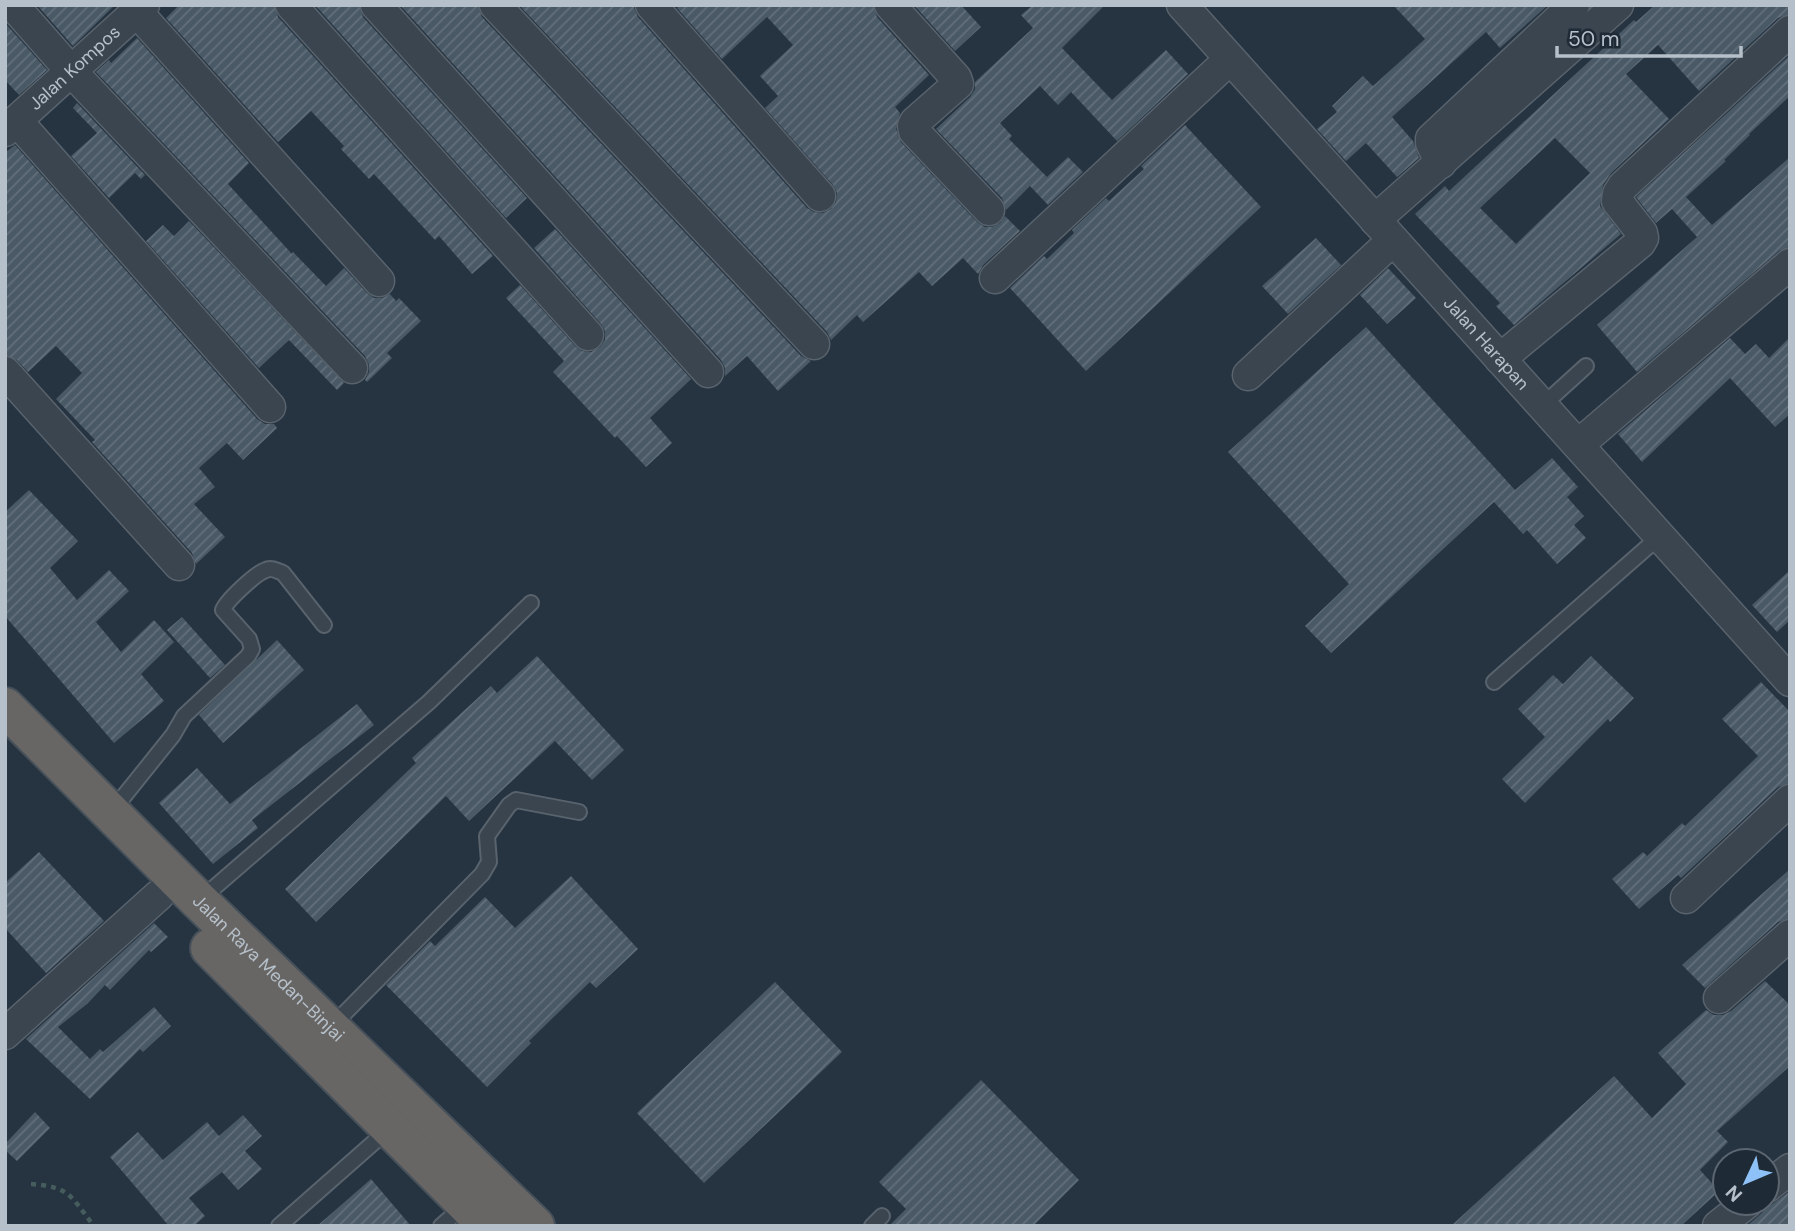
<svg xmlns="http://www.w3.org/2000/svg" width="1795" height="1231" viewBox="0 0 1795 1231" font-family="'DM Sans',sans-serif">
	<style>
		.building { fill: url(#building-hatch); fill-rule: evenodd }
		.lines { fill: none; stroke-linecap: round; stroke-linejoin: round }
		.service-casing { stroke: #58636d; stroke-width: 18 }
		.minor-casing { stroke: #58636d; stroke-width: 33 }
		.trunk-casing { stroke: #45505a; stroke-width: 42 }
		.path { stroke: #465d5e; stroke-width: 4.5; stroke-dasharray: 5 5; stroke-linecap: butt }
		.service { stroke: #3a4550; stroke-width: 14 }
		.minor { stroke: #3a4550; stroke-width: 30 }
		.trunk { stroke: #676664; stroke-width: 38 }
		.labels { text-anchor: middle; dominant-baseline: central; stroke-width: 6; stroke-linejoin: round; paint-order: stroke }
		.street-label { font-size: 18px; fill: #b6c0ca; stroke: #1e2a35 }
	</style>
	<defs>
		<pattern id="building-hatch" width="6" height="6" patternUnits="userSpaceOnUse" patternTransform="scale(1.75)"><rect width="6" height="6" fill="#4a5966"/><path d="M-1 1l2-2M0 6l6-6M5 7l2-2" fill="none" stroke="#626f7b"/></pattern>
	</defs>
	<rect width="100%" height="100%" fill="#263340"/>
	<!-- building -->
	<path class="building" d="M37,5H115L73,46Z
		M179,5H274L278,17L493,256L472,274L439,236L435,240L374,174L369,179L341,149L344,146L311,111L278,142L166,18Z
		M315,5H359L363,17L527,198L506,218Z
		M400,5H478L482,17L801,356L811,361L778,391L747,356L725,376V368L721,360Z
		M519,5H633L638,17L807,208L814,212L823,213L831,209L836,202L837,193L833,185L765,108L778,96L760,76L793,45L767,17L722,59L677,8L681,5H873L877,17L929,75L895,107L900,113L896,129L901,142L977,222L985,227H992L1000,223L1005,216L1020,231L983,265L978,274L963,258L932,286L919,272L863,322L857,315L831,340L827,332Z
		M914,5H961L981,27L955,51Z
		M1033,5H1105L1062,48L1112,100L1166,50L1188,74L1117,141L1071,92L1058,105L1040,86L1000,123L1012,136L1009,139L1047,177L1068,157L1083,172L1048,205L1030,186L1006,210L1002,198L936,129L970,97L975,89V82L1033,28L1021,15Z
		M1393,5H1548L1500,48L1486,32L1392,117L1413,141L1419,158L1397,177L1366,143L1346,161L1317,129L1337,112L1332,106L1363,76L1373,86L1425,39Z
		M1655,5H1790V14L1778,18L1699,91L1658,45L1626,74L1669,119L1611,173L1603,185L1600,206L1621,234L1514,325L1496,306L1500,303L1415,214L1445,186L1449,191L1634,20L1636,22ZM1555,138L1590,173L1516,244L1480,208Z
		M6,24L47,70L19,95L5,80Z
		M137,38L249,163L228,184L292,254L293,252L326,286L344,268L367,293L374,298H382L390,294L396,301L399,298L421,321L387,353L392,358L367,382L365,380L369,372V365L365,356L96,72L109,60L111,63Z
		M1789,56L1790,96L1749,134L1750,135L1724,160L1726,161L1686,197L1712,225L1790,157V247L1779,251L1637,372L1597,325L1697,237L1672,209L1656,223L1636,197Z
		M77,103L145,175L141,179L135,173L109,198L71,156L97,133L73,108Z
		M1185,125L1261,207L1086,371L1010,288L1044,256L1047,259L1074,233L1072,230L1106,198L1109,201L1144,169L1141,166Z
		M15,145L257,419L265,424H274L277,428L243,460L227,443L199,468L215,487L194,504L225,537L196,564L192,553L92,442L95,440L56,399L82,373L56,346L28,372L17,360L5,355V153Z
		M189,221L344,383L337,390L289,340L259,368L146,241L163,225L174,236Z
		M555,229L691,379L650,418L672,443L646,467L617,436L615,438L553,372L564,361L506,298L520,285L576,347L582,351L591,352L600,347L605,340V331L601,324L534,248Z
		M1316,238L1341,265L1288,314L1262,286Z
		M1388,268L1416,298L1387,324L1360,295Z
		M1366,327L1515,490L1552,458L1578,487L1567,497L1584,516L1574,525L1586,538L1557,564L1527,530L1523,534L1494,502L1331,653L1305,626L1349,584L1228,452Z
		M1790,337V414L1775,427L1730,378L1642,462L1618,434L1730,338L1745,354L1756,344L1769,358Z
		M29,490L78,541L50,568L77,600L109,570L129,591L96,622L121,652L154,620L174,642L141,674L164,701L114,743L5,616V512Z
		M1790,570V620L1777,632L1752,605Z
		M182,617L225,665L210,678L167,630Z
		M277,640L304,670L223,743L199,715Z
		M537,656L624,750L592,780L555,741L469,821L446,796L316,922L285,889L416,763L412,758L491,686L497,693Z
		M1591,656L1634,698L1610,722L1608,719L1525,803L1502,779L1545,737L1518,709L1553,675L1563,684Z
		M1761,682L1790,712V783L1778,787L1681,878L1678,875L1639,909L1612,879L1643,852L1647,856L1682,823L1685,826L1758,756L1722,719Z
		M357,704L374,725L252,820L258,828L213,864L159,803L197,768L230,804Z
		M39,852L104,921L46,973L5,928V883Z
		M1790,869V918L1778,922L1705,988L1682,965Z
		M571,876L638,949L596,988L590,982L529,1041L531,1043L487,1087L386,985L430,941L435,946L485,897L515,928Z
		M154,923L168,937L151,952L149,950L110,990L105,985L87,1004L58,1027L90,1059L100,1049L103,1052L154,1007L171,1026L143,1052L140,1049L90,1099L26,1039Z
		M1765,981L1790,1005V1066L1717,1131L1728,1142L1700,1170L1719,1191L1681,1226H1451L1614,1076L1652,1118L1686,1084L1658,1053L1706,1010L1714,1015H1723L1731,1011Z
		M775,982L842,1052L704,1183L637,1113Z
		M981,1080L1079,1180L1033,1226H889L906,1209L879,1182Z
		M35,1112L50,1128L17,1161L5,1150V1144Z
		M243,1115L262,1136L245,1151L262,1169L238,1190L222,1172L189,1198L205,1216L194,1226H169L110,1157L138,1132L163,1160L207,1122L219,1136Z
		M371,1179L411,1226H317Z
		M1790,1191V1226H1747L1772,1204Z"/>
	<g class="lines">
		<!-- service casing -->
		<g class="service-casing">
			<path id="service" d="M1542,406L1586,366
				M1494,682L1660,536
				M112,811L173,735L184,716L248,656L252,649L249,639L223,610C226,601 256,573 266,570C271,567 278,571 283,573L324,625
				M201,899L429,702L531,603
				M331,1027L482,874L489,862L487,836L509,805L516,800L579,812
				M279,1226L389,1129
				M441,1226L465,1205
				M872,1226L882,1216"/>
		</g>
		<!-- minor casing -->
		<g class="minor-casing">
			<g id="minor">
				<path d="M13,5L71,71L352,368"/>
				<path d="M291,5L588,335"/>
				<path d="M376,5L708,372"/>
				<path d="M495,5L814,344"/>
				<path d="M651,5L820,196"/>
				<path d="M890,5L956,78L958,84L915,122L913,126L914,131L989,210"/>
				<path id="s1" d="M1182,5L1790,681"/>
				<path d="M137,12L379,281"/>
				<path d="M17,121L270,407"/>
				<path id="s2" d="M5,131L144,5"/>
				<path d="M1441,163L1431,143V139L1574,5"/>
				<path d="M1375,220L1618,5"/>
				<path d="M995,278L1230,59"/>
				<path d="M1500,359L1640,243L1643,238L1642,233L1617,201L1618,194L1623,186L1790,31"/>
				<path d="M5,372L179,565"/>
				<path d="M1248,375L1393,240"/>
				<path d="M1578,445L1790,264"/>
				<path d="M1686,898L1790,800"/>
				<path d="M1719,998L1790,935"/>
				<path d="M5,1034L159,895"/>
				<path d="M1767,1187L1790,1169"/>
				<path d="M1718,1226L1747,1203"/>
			</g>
		</g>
		<!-- trunk casing -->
		<g class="trunk-casing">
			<g id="trunk">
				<path id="s3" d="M5,707L199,901L535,1226"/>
				<path d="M210,948L488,1226"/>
			</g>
		</g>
		<!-- path -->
		<path class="path" d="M31,1184C71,1187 70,1196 94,1226"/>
		<!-- service -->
		<use href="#service" class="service"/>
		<!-- minor -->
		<use href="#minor" class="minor"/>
		<!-- trunk -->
		<use href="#trunk" class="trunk"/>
	</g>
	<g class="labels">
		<!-- street labels -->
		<g class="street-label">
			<text stroke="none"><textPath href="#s2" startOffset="94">Jalan Kompos</textPath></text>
			<text stroke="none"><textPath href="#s1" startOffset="455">Jalan Harapan</textPath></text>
			<text stroke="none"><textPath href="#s3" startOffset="371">Jalan Raya Medan-Binjai</textPath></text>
		</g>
	</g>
	<!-- border -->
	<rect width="1795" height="1231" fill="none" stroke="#b6c0ca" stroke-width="14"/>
	<!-- north arrow -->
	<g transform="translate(1746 1182) rotate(226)"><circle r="33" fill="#1e2a35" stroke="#5b6671" stroke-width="2"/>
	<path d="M0-5L12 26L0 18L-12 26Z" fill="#8ec1f7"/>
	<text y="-10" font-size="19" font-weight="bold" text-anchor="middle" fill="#b6c0ca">N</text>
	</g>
	<!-- scale -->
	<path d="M1557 46v10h184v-10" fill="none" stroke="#b6c0ca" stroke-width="3.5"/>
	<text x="1568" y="46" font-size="21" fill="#b6c0ca" stroke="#1e2a35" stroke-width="5" paint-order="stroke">50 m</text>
</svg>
